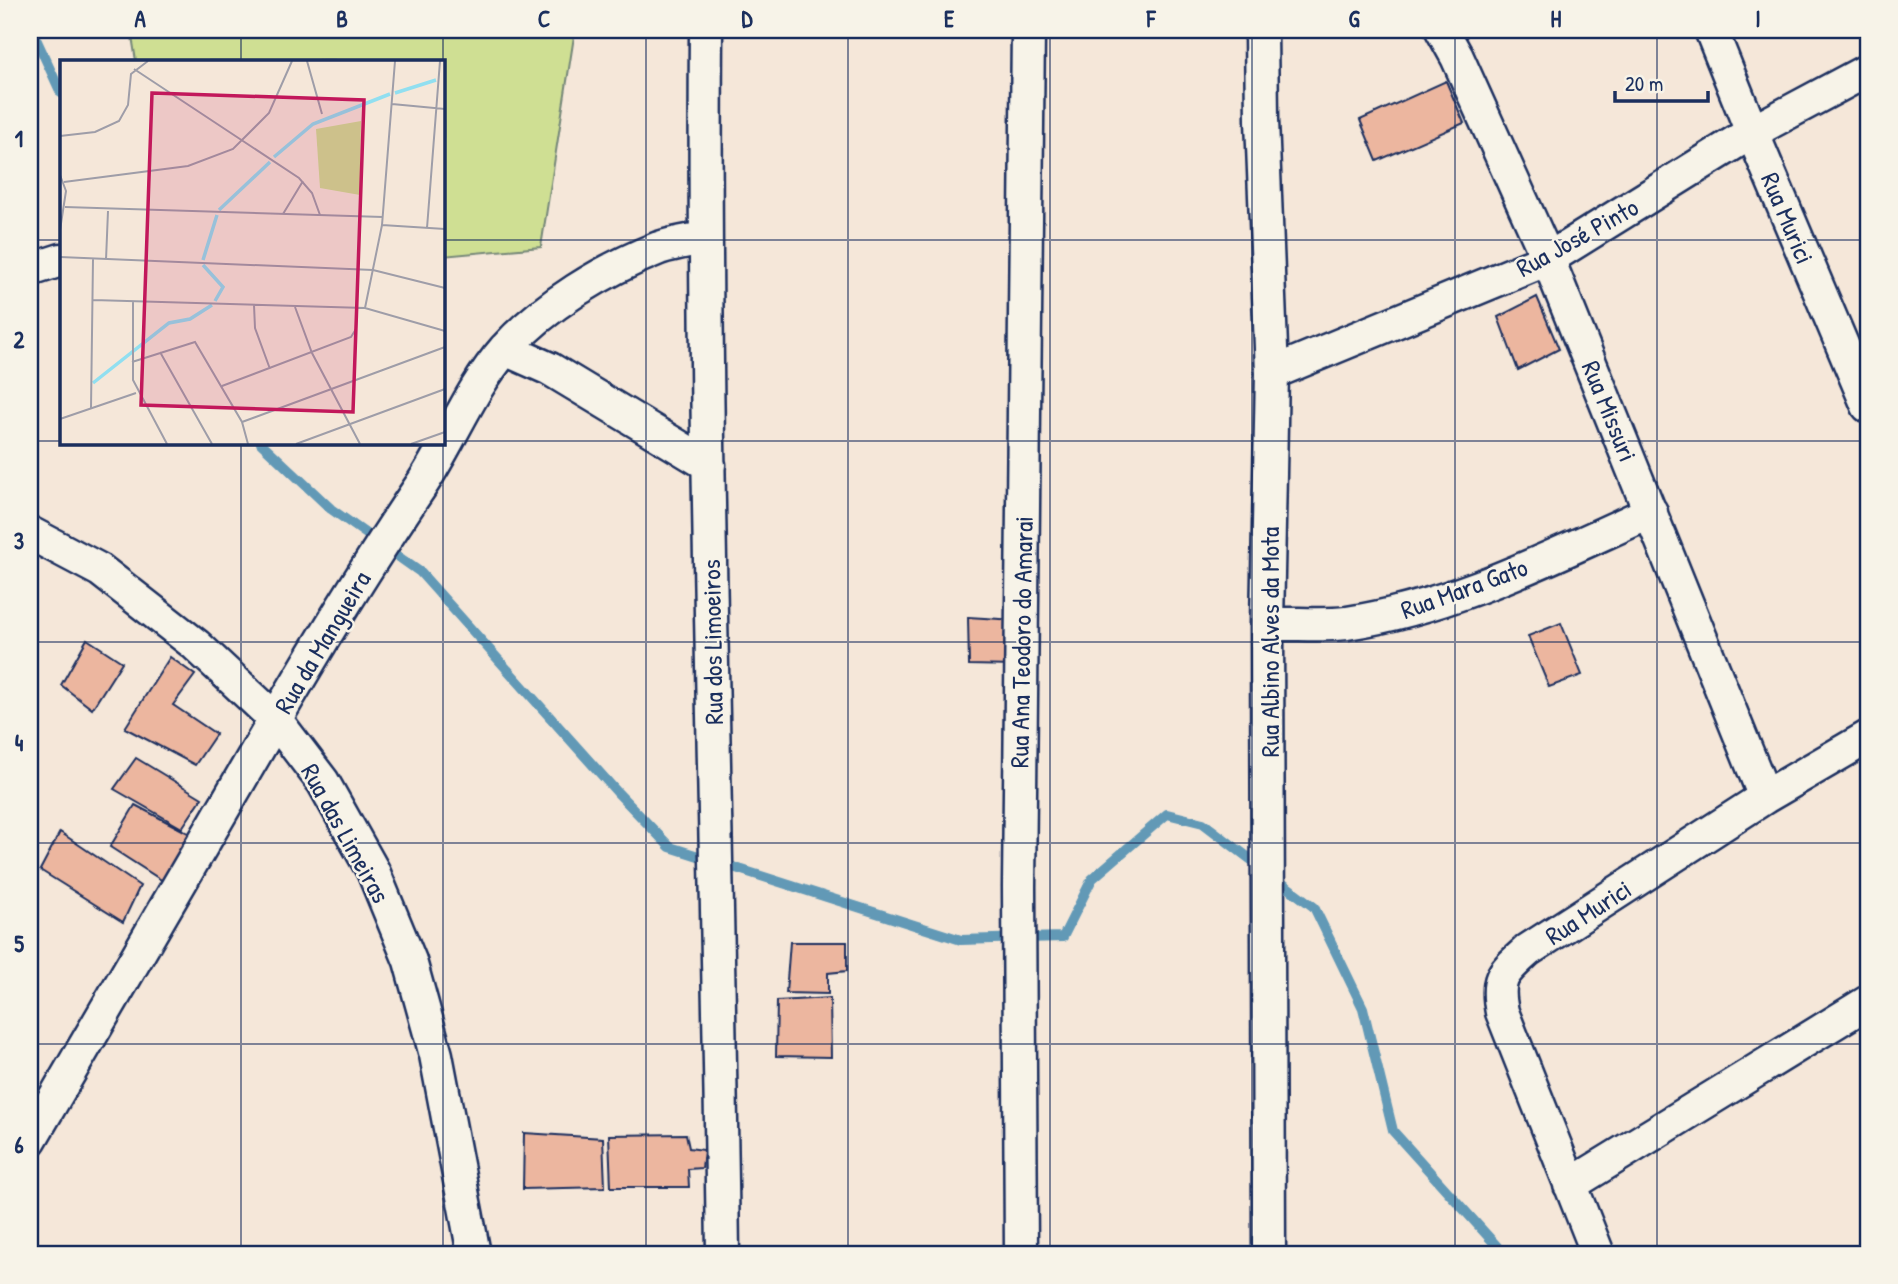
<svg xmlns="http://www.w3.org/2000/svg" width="1898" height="1284" viewBox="0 0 1898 1284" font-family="'Patrick Hand',sans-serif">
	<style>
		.green { fill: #cfdf93; stroke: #758778; stroke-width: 2 }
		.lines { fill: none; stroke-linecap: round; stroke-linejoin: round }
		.stream { stroke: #6299b6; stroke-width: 10 }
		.building { fill: #ecb69f; stroke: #1b2f5e; stroke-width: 2 }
		.minor-casing { stroke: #1b2f5e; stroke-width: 37 }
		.minor { stroke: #f7f3e8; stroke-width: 32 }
		.grid { fill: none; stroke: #1b2f5e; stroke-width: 2; stroke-opacity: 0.55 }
		.labels { text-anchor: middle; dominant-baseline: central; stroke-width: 5; stroke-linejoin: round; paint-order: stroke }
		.street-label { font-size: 26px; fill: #1b2f5e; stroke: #f7f3e8 }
		.inset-river { fill: none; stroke: #91dff0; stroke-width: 3.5 }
		.inset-road { fill: none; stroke: #9e9da8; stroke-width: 2 }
		.view { fill: #c2185b; fill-opacity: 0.15; stroke: #c2185b; stroke-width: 3.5 }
		.inset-edge { fill: none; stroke: #1b2f5e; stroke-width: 3.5 }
		.neatline { fill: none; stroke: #1b2f5e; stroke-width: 2.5 }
		.grid-label { font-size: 23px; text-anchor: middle; font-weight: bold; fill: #1b2f5e }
	</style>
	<rect width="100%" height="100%" fill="#f5e7d9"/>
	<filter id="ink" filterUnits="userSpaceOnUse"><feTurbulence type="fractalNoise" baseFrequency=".0143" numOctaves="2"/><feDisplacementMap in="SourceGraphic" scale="14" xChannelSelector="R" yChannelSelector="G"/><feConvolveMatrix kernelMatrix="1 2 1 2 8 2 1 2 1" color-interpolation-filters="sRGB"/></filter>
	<g filter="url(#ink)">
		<!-- green -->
		<path class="green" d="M131,30H575L541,247L443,256V61H136Z"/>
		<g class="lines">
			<!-- stream -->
			<path class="stream" d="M32,30L61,93
				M261,443L331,509L420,572L617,792L670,847L961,940L1063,937L1092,879L1167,814L1203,823L1262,868
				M1274,877L1314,907L1363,1008L1393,1131L1504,1254"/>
		</g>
		<!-- building -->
		<path class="building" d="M1446,81L1464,123L1377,161L1360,120Z
			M1537,297L1559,349L1518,370L1498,317Z
			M968,617L1016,620L1015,666L969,665Z
			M1561,623L1582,675L1549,687L1528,636Z
			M87,639L122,662L92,709L61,685Z
			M170,657L195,675L173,705L216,734L195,765L125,728Z
			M136,758L202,798L182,828L114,789Z
			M135,805L192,835L163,881L110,847Z
			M60,832L140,886L123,922L40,870Z
			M790,942H847V971L828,973V994L786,993Z
			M830,998L831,1057L776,1056L777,1001Z
			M524,1133L603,1138L605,1187L523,1189Z
			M686,1134L689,1148L704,1150L702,1168L688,1169L689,1187H611L609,1135Z"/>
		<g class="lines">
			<!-- minor casing -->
			<g class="minor-casing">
				<path id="minor" d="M706,30C703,438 718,846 723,1254
					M1261,30L1262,120L1272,373L1267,624L1269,1254
					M1442,30L1457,57L1548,259L1765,797
					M1711,30L1752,132L1868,406
					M30,270L61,260
					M505,349L550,369L709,465
					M1272,373L1548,259L1752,132L1868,70
					M30,533L100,570L196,645L275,719L323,782L373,871L410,961L436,1055L474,1254
					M1267,624C1293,623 1322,626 1347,623C1454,607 1554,555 1651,512
					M30,1140C95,1028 160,916 226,804C288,697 350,590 420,487C450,443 469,390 505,349C545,305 603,270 659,248C673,243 689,241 704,238
					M1570,1185L1868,1002
					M1021,1254L1019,887L1028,30
					M1598,1254L1502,1012C1495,977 1503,973 1528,950L1765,797L1868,737"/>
			</g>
			<!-- minor -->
			<use href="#minor" class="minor"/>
		</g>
	</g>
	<!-- grid -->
	<path class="grid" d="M241,30V61M443,30V1254M646,30V1254M848,30V1254M1050,30V1254M1252,30V1254M1455,30V1254M1657,30V1254M30,240H61M443,240H1868M30,441H61M443,441H1868M241,443V1254M30,642H1868M30,843H1868M30,1044H1868"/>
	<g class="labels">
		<!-- street labels -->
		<g class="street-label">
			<text transform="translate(1788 218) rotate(67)">Rua Murici</text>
			<text transform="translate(1577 237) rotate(-29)">Rua José Pinto</text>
			<text transform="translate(1610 411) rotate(68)">Rua Missuri</text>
			<text transform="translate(1464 588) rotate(-20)">Rua Mara Gato</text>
			<text transform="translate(322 642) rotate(-59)">Rua da Mangueira</text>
			<text transform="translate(712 642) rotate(-91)">Rua dos Limoeiros</text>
			<text transform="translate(1021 642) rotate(-89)">Rua Ana Teodoro do Amarai</text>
			<text transform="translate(1269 642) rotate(-90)">Rua Albino Alves da Mota</text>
			<text transform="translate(346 833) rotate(61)">Rua das Limeiras</text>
			<text transform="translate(1588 912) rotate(-33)">Rua Murici</text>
		</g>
	</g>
	<!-- overview -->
	<g transform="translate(60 60)">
		<rect width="385" height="385" fill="#f5e7d9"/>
		<path d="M301,61L300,135L260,128L256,69Z" fill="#cfdf93"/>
		<path class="inset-river" d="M335,33L376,20M214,97L253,64L330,34M159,150L210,102M143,200L157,155M143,205L163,227L155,241M33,323L109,263L130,259L152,245"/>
		<path class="inset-road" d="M247,1L262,54M74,9L239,118L252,133L260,155M332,44L385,49M0,76L35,72L59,61L68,45L71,14L88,1M0,115L6,131L0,170M4,122L128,106L173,89L209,53L232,1M5,147L323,157M223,154L243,121M322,165L385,169M367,168L380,1M0,197L313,210L385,228M46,200L48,151M33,240L305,248L385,271M73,241V320L107,384M194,245L195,268L210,309M235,247L252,293L300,384M305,248L322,165L335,1M100,292L152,384M72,302L135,282L182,362L188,384M162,326L291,277L296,269L297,247M31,348L33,199M0,359L76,333M182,362L385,287M236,384L385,329M351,384L385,372"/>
		<path class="view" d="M92,33L304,40L293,352L81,345Z"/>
		<rect width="385" height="385" class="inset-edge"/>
	</g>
	<!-- margin -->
	<rect width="1898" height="1284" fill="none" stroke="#f7f3e8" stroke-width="77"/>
	<!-- scale -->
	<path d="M1615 91v10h93v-10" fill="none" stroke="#1b2f5e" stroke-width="3.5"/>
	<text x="1625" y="91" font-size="21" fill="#1b2f5e" stroke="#f7f3e8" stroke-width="5" paint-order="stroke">20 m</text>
	<rect x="38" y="38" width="1822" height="1208" class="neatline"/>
	<g class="grid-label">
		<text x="140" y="27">A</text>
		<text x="342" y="27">B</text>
		<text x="544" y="27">C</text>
		<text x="747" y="27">D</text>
		<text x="949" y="27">E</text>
		<text x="1151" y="27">F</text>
		<text x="1354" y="27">G</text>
		<text x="1556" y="27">H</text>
		<text x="1758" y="27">I</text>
		<text x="19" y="147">1</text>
		<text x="19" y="348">2</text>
		<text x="19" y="549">3</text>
		<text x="19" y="751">4</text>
		<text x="19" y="952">5</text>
		<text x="19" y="1153">6</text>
	</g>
</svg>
